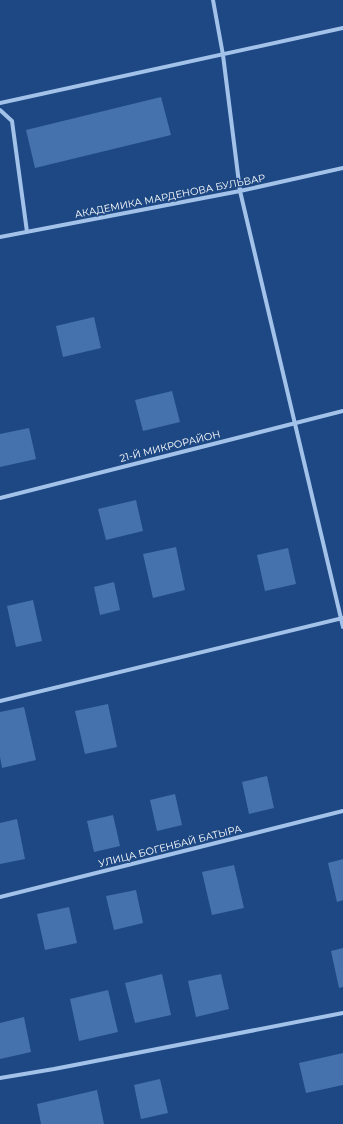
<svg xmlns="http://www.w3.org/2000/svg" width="343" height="1124" viewBox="0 0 343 1124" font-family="Montserrat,sans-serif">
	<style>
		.building { fill: #4572ac }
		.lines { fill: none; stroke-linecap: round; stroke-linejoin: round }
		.street { stroke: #a3c2ea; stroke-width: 4 }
		.labels { text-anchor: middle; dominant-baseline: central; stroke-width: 3; stroke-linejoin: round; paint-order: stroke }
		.street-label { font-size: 10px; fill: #fff; stroke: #1d4883 }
	</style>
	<rect width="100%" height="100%" fill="#1d4883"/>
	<!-- building -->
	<path class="building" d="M161,97L171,135L35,168L26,130Z
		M94,317L101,348L63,357L56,326Z
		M172,391L180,422L143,431L135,400Z
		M29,428L36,459L0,467V434Z
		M136,500L143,531L106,540L98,509Z
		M176,547L185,590L153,598L143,554Z
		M288,548L296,584L265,591L257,555Z
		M114,582L120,610L100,615L94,587Z
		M33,600L42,641L16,647L7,606Z
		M108,704L117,747L85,754L75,711Z
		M24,707L36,760L2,768L0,757V712Z
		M267,776L274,808L249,814L242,782Z
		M175,794L182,825L157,831L150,800Z
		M113,815L120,846L94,852L87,821Z
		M17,819L25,859L0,864V823Z
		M343,859V900L337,902L328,863Z
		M234,865L244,908L212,915L202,872Z
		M136,890L143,923L114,930L106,896Z
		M69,907L77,943L45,950L37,914Z
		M343,948V987L339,988L331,951Z
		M162,974L171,1015L135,1023L125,983Z
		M221,974L229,1009L196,1017L188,981Z
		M108,990L118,1032L79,1041L70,999Z
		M24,1017L31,1052L0,1059V1023Z
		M343,1053V1085L306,1093L299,1063Z
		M160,1079L168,1113L141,1119L134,1085Z
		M97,1090L104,1124H41L37,1104Z"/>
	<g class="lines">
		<!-- street -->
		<path class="street" d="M213,0L223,55L240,191L343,627
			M0,103L343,28
			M0,110L12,121L27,232
			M0,237L240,191L343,168
			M0,498L343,411
			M0,701L343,618
			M0,897L343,811
			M0,1078L54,1069L343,1013"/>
	</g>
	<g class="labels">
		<!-- street labels -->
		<g class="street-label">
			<text transform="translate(170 196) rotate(-11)">АКАДЕМИКА МАРДЕНОВА БУЛЬВАР</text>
			<text transform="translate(170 446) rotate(-14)">21-Й МИКРОРАЙОН</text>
			<text transform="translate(170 846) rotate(-14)">УЛИЦА БОГЕНБАЙ БАТЫРА</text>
		</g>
	</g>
</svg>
